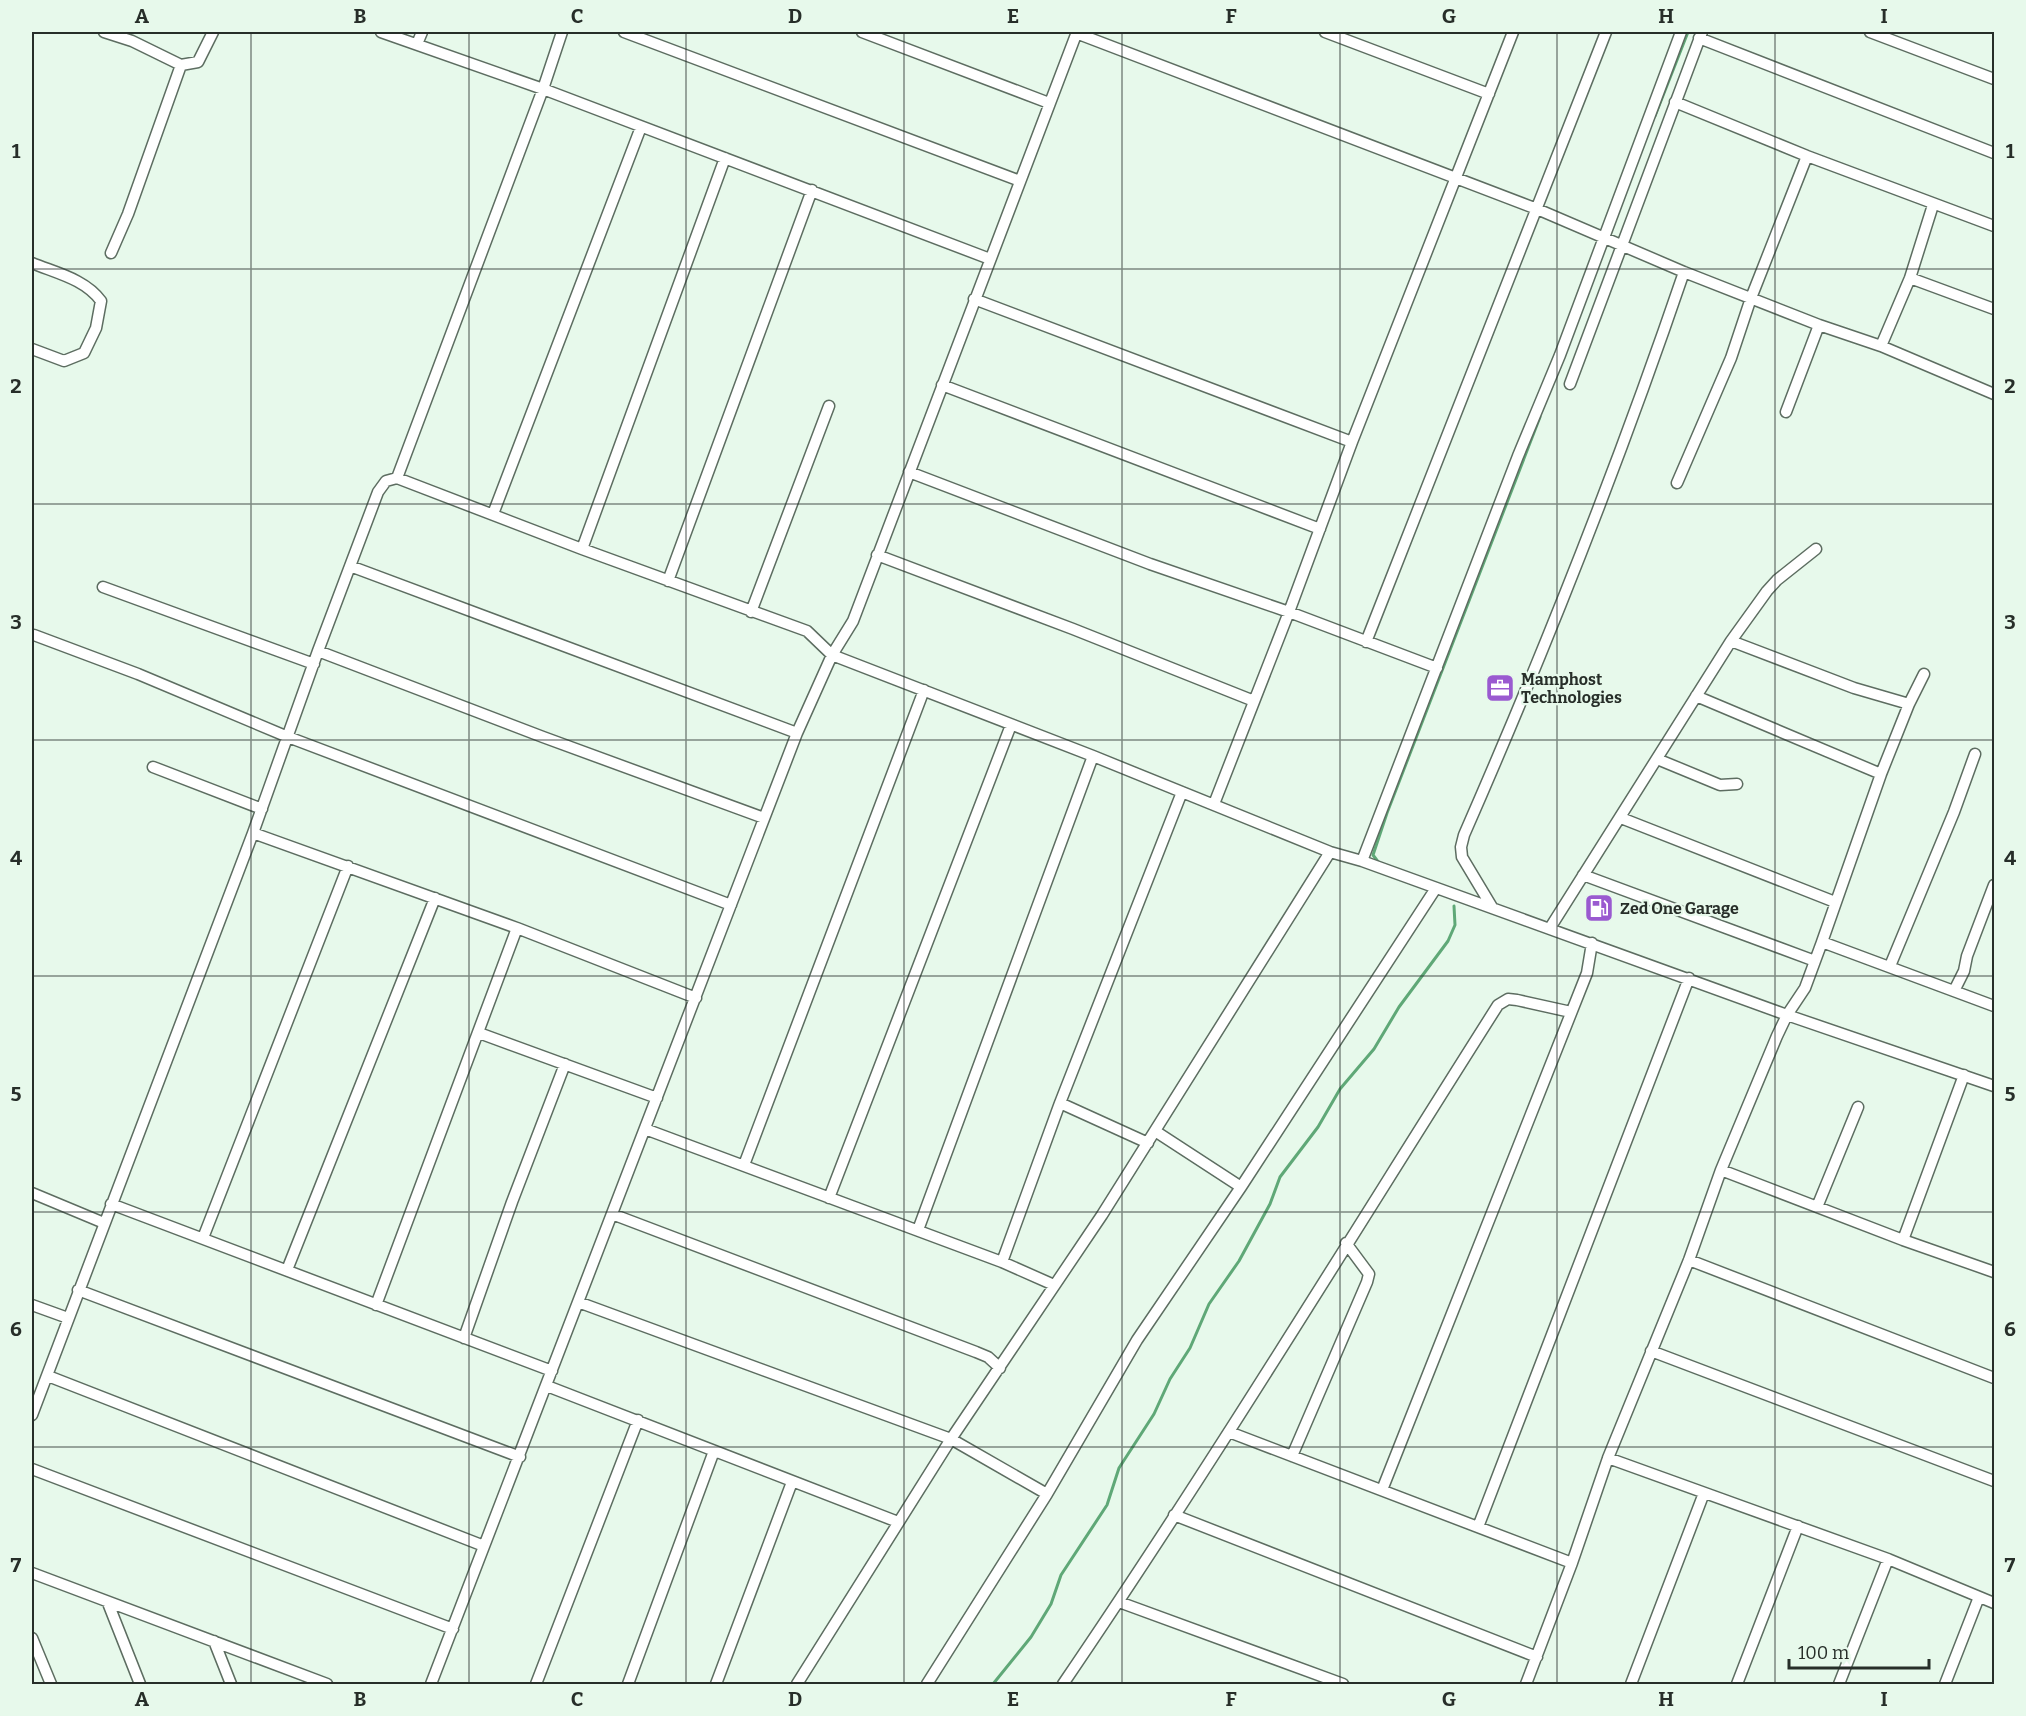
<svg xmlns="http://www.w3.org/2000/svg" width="2026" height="1716" viewBox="0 0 2026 1716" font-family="Bitter,serif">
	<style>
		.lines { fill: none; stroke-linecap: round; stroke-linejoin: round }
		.stream { stroke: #5fa877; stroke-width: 3 }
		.minor-casing { stroke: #5d6d61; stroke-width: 13 }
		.minor { stroke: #fff; stroke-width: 10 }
		.grid { fill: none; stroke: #272e29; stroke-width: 1.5; stroke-opacity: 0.55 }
		.labels { text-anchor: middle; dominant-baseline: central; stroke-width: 4.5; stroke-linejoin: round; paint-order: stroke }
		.poi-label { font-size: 16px; font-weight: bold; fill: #272e29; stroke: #e7f9eb; text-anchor: start }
		.neatline { fill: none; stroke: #272e29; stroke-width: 2 }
		.grid-label { font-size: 20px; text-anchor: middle; font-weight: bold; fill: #272e29 }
	</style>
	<rect width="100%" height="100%" fill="#e7f9eb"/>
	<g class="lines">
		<!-- stream -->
		<path class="stream" d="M1655,116L1688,32
			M1379,863L1373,855L1387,813L1540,417
			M993,1684L1031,1637L1051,1604L1061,1575L1107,1505L1119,1468L1154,1414L1170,1379L1190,1348L1209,1304L1239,1261L1270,1204L1280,1177L1318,1127L1340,1089L1374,1049L1399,1007L1448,941L1455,925L1454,906"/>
		<!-- minor casing -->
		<g class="minor-casing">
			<path id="minor" d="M104,32L132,41L181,65
				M381,32L543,89L990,259
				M624,32L1020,181
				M862,32L1049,103
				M1325,32L1489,94
				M1870,32L1994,79
				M1076,33L1537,209L1684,272L1819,325L1881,346L1994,394
				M1699,38L1994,153
				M417,44L422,32
				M1675,102L1807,156L1994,226
				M111,253L128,214L181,65L198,62L213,32
				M32,263C56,273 85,279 101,301L96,328L84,353L64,361L32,349
				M1910,278L1994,309
				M974,299L1352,442
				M1881,346L1910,278L1933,205
				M1570,384L1702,32
				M942,385L1320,529
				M1786,412L1819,325
				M909,472L1150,564L1289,612L1437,668
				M397,478L582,549L807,631L832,655L1093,756L1330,852L1362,861L1787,1015L1994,1086
				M1677,483L1731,358L1751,298L1807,156
				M493,514L641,127
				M582,549L725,158
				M877,555L1073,629L1254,701
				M350,566L797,733
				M668,581L812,190
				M103,587L314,664
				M751,612L829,406
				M34,635L138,674L288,737L731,905
				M1731,641L1854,688L1909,704
				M1366,642L1606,32
				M318,651L543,737L764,818
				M1696,696L1881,774
				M1657,759L1720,785L1737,784
				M153,767L262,809
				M1214,804L1289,612L1352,442L1513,32
				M1621,818L1835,902
				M253,833L517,928L696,998
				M1362,861L1518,456L1560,355L1681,32
				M1583,875L1815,961
				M1492,907L1462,857L1461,847L1464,835C1545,650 1619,463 1684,272
				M1550,928L1731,641L1767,591L1777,580L1816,549
				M1822,942L1881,774L1909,704L1924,674
				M1890,966L1954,812L1975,754
				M1954,991L1964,971L1967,956L1994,885
				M479,1033L657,1098
				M1060,1103L1148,1143
				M645,1129L1002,1262L1054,1285
				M1155,1131L1241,1187
				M744,1165L924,690
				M1721,1170L1903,1240L1994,1272
				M32,1193L104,1223
				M829,1198L1011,725
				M111,1204L552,1371
				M1817,1207L1858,1107
				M612,1214L976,1352L988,1357L1000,1368
				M918,1230L1093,756
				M203,1238L348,866
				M1903,1240L1964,1075
				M1689,1260L1994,1378
				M1002,1262L1060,1103L1182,792
				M287,1270L435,898
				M78,1290L520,1457
				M578,1302L951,1439L1047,1494
				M32,1305L68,1318
				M376,1305L517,928
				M464,1338L512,1202L565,1064
				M1651,1351L1994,1481
				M48,1376L484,1546
				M547,1386L898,1522
				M32,1415L253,833L318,651L378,492L386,481L397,478L543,89L562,32
				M1229,1432L1572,1563
				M1292,1456L1367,1282L1369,1274L1346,1243
				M1608,1458L1888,1559L1994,1603
				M32,1469L453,1629
				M1382,1490L1587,973L1592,943
				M1174,1515L1537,1657
				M1478,1527L1689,978
				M32,1573L327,1684
				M1119,1602L1343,1684
				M108,1603L140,1684
				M32,1638L51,1684
				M214,1641L231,1684
				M431,1684L797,733L832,655L853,621L1077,32
				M536,1684L638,1420
				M628,1684L714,1451
				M716,1684L792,1482
				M797,1684L951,1439L1102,1215L1330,852
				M927,1684L1047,1494L1137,1340L1241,1187L1436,888
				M1063,1684C1214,1462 1354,1232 1498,1005L1508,999L1517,1000L1571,1012
				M1526,1684L1572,1563L1608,1458L1689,1260L1721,1170L1777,1036L1787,1015L1805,988L1822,942L1994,1006
				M1631,1684L1704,1493
				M1737,1684L1798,1526
				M1839,1684L1888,1559
				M1945,1684L1979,1597"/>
		</g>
		<!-- minor -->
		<use href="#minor" class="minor"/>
	</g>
	<!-- grid -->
	<path class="grid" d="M251,32V1684M469,32V1684M686,32V1684M904,32V1684M1122,32V1684M1340,32V1684M1557,32V1684M1775,32V1684M32,269H1994M32,504H1994M32,740H1994M32,976H1994M32,1212H1994M32,1447H1994"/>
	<!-- icons -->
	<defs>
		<g id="office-square" transform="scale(1.5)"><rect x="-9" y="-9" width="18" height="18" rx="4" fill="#9a5ad0" stroke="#e7f9eb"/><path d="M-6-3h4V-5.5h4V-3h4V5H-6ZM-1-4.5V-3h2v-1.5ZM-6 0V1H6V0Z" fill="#fff"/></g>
		<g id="fuel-square" transform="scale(1.5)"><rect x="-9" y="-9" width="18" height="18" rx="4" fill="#9a5ad0" stroke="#e7f9eb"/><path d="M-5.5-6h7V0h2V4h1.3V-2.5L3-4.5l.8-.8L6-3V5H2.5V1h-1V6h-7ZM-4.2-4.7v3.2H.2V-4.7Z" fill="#fff"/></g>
	</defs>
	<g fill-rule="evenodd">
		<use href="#office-square" x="1500" y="688"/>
		<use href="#fuel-square" x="1599" y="908"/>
	</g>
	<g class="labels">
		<!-- poi labels -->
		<g class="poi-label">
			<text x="1521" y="679">Mamphost<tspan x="1521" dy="18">Technologies</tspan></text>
			<text x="1620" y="908">Zed One Garage</text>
		</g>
	</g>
	<!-- border -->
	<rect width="2026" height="1716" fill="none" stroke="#e7f9eb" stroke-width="66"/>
	<!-- scale -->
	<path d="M1789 1659v9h140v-9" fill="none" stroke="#272e29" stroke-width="3"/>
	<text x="1798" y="1659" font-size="18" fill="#272e29" stroke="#e7f9eb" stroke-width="4.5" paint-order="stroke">100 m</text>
	<rect x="33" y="33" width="1960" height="1650" class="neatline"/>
	<g class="grid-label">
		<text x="142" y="23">A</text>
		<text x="360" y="23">B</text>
		<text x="577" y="23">C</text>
		<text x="795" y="23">D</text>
		<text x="1013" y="23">E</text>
		<text x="1231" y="23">F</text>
		<text x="1449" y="23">G</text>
		<text x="1666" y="23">H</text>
		<text x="1884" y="23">I</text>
		<text x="16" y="158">1</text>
		<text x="2010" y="158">1</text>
		<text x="16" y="393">2</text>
		<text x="2010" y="393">2</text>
		<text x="16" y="629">3</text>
		<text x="2010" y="629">3</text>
		<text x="16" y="865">4</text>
		<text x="2010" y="865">4</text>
		<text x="16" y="1101">5</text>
		<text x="2010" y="1101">5</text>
		<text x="16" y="1336">6</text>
		<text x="2010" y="1336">6</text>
		<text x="16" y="1572">7</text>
		<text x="2010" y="1572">7</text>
		<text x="142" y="1706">A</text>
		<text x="360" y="1706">B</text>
		<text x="577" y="1706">C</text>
		<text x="795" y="1706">D</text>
		<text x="1013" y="1706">E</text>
		<text x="1231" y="1706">F</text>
		<text x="1449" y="1706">G</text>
		<text x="1666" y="1706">H</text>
		<text x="1884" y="1706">I</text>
	</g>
</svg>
